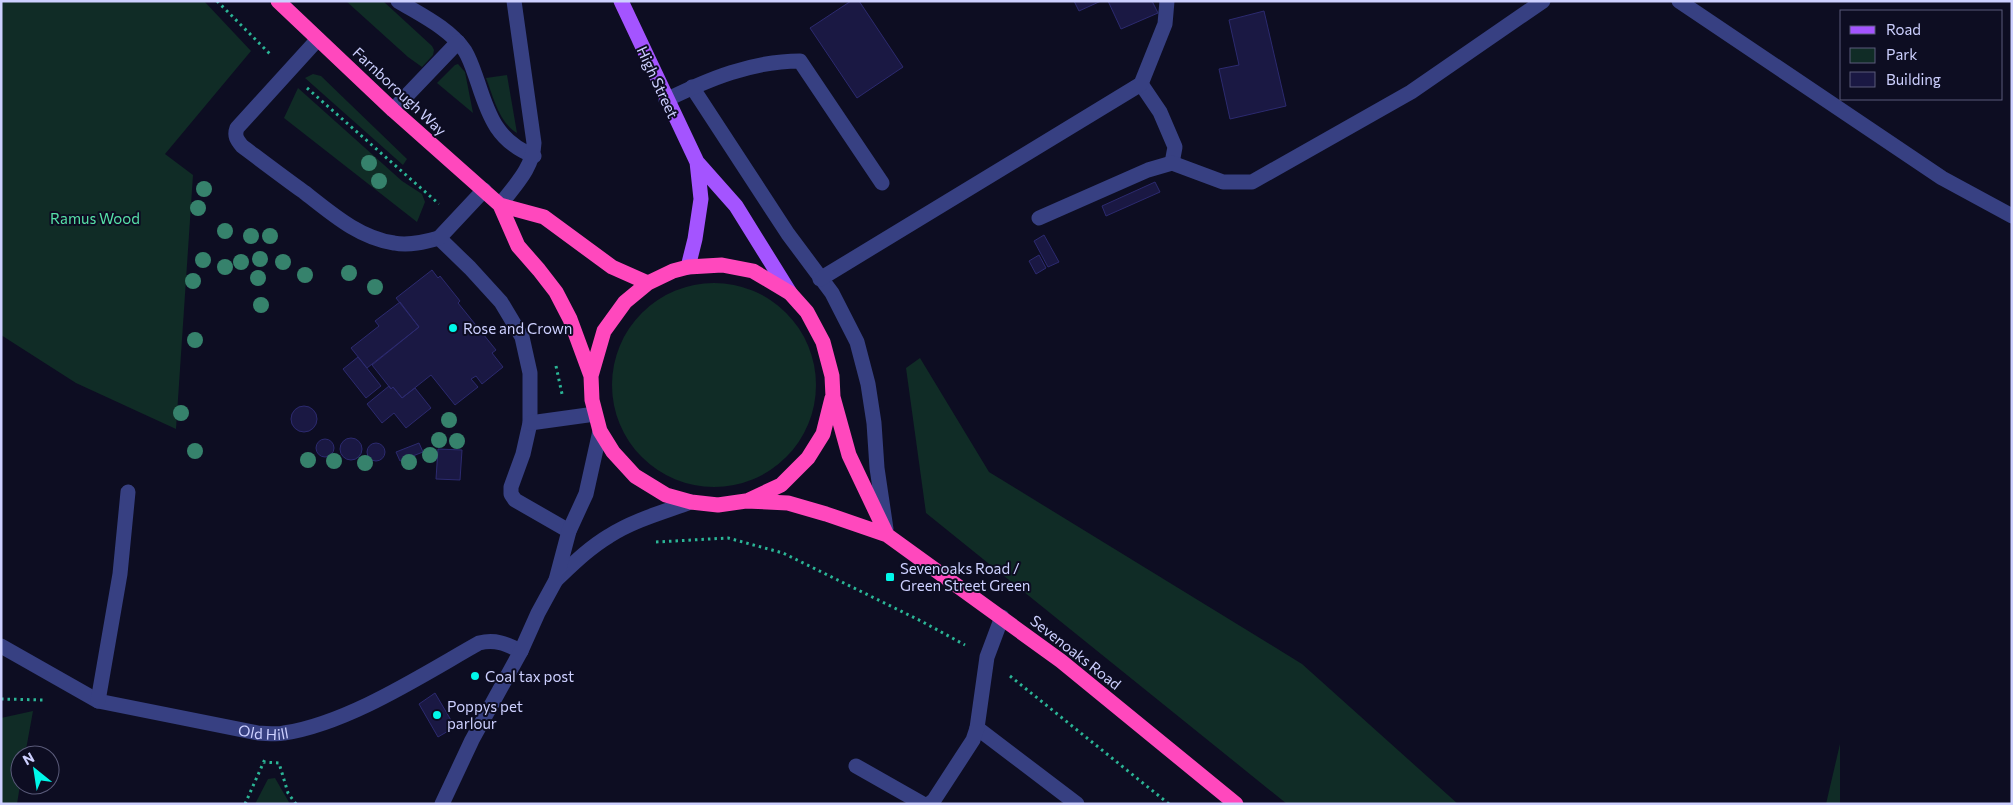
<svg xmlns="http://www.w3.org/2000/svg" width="2013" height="805" viewBox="0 0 2013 805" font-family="Commissioner,sans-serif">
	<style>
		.green { fill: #102c26 }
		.building { fill: #1a1843; stroke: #2c2a6f }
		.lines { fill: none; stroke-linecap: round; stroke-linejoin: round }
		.path { stroke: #2bb596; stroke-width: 3; stroke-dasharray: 2.5 4; stroke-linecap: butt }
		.minor { stroke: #374082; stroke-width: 15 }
		.major { stroke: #a454ff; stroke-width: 15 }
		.highway { stroke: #ff48bd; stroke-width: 15 }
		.tree { fill: #36826c }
		.poi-dot { fill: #00f8e9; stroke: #0d0d22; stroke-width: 2 }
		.labels { text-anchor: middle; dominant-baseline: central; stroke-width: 4; stroke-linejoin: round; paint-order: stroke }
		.street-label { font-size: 15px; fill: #cdd0ff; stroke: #0d0d22 }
		.park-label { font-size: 15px; fill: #57e1a8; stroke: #0d0d22 }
		.poi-label { font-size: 15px; fill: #cdd0ff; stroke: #0d0d22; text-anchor: start }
	</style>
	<rect width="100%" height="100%" fill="#0d0d22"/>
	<!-- green -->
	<path class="green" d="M1,1H204L251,51L165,154L193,175L176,429L76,383L1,335Z
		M346,1H383L432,46L434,50L433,55L422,67L408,57Z
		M458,64L465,72L473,113L437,83L455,65Z
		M313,74L321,76L407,159L403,165L305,78Z
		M507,75L517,133C499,123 493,96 486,78Z
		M298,88L402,181L422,194L425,202L417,222L284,118Z
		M612 385a102 102 0 1 1 204 0a102 102 0 1 1-204 0Z
		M920,358L989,472L1302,664L1458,804H1287L926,513L906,368Z
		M33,711L25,755H20V785L17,804H1V718Z
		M1840,744V804H1826Z
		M275,778L290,804H255L268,779Z"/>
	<!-- building -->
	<path class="building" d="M851,1H859L903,67L857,98L810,28Z
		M1074,1H1101L1079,11Z
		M1108,1H1152L1158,13L1121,29Z
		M1264,11L1286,106L1230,119L1219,69L1239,65L1229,20Z
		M1155,182L1160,192L1106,216L1102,206Z
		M1044,235L1059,262L1048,267L1034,241Z
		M1039,255L1046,268L1036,274L1029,261Z
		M432,270L438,278L440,276L460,301L458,303L496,350L492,353L503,367L482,384L476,376L471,379L478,387L455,405L431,375L402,398L393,387L391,389L372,365L419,327L396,298Z
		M400,302L419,327L367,368L351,348L379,326L375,321Z
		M358,357L381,386L366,398L343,369Z
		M389,386L391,389L393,387L402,398L415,388L431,408L406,428L394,413L382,423L367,404Z
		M291 419a13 13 0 1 1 26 0a13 13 0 1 1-26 0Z
		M340 449a11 11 0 1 1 22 0a11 11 0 1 1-22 0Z
		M316 448a9 9 0 1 1 18 0a9 9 0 1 1-18 0Z
		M419,443L423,452L400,461L396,452Z
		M367 452a9 9 0 1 1 18 0a9 9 0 1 1-18 0Z
		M438,449L462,450L460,480L436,479Z
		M435,693L455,727L438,737L419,704Z"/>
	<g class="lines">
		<!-- path -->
		<path class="path" d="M217,1L271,55
			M307,88L439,204
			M556,366L562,394
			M656,542L728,538L783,553L921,621L965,645
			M1010,676L1169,804
			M1,699L43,700
			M263,762L279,763L288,793L296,804
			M245,804L265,759"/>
		<!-- minor -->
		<g class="minor">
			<path d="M398,1C421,15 449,28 465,51C471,61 474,72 478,83C489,117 498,142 534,156"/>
			<path d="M1679,1L1942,178L2012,216"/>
			<path d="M318,39L237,128C234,136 237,140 242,146C262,161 283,177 304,192C331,213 359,238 394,243C409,246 425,242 439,238L470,268L501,302L522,337L530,373V423L523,454L511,487V494L515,500L569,531"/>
			<path d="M1141,84L1160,112L1175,147L1172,163"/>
			<path d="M692,87L788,234L832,293L857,342L868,384L874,423L877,468L886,529"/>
			<path d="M666,100C709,79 752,61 800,61L882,183"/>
			<path d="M393,110L458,42"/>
			<path d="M500,205C515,185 533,168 534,143L514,1"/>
			<path d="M1039,218L1148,170L1172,163L1223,182H1252L1411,92L1543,1"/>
			<path d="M439,238L484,190"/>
			<path d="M820,279L1141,84L1165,24L1167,1"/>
			<path d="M530,423L595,414"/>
			<path d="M556,580C573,564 589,548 609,536C634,520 664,512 691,502"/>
			<path id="s1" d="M1,646L98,701L258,733C266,733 276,735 284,733C349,723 422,675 479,643C496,639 506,644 521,651"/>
			<path d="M98,701L120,574L128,492"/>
			<path d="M977,728L1077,804"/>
			<path d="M856,766L923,804"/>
			<path d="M442,804L472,740L521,651L538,613L556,580L569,531L586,494L600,431"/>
			<path d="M929,804L934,800L973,740L977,728L987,657L1002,617"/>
		</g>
		<!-- major -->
		<path class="major" d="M621,1L697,162L736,206L790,293
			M688,267L695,239L701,199L697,162"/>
		<!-- highway -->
		<path class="highway" d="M278,1L393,110L500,205L518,246L539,270L556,292L570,319L591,376
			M500,205L544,217L612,267L648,283
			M749,500L781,485L808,458L823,434L832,398
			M887,535L849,455L833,397L832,376L823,342L807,312L790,293L753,271L722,265L688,267L673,271L648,283L625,302L604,331L591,376L592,400L600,431L613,452L635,476L666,495L691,502L718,505L746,501L788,503L826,514L887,535L1061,661L1236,804"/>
	</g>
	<!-- trees -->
	<g class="tree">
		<circle cx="369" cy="163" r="8"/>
		<circle cx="379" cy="181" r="8"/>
		<circle cx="204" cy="189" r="8"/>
		<circle cx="198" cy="208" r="8"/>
		<circle cx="225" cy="231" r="8"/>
		<circle cx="251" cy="236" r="8"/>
		<circle cx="270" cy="236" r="8"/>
		<circle cx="260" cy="259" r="8"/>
		<circle cx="203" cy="260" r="8"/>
		<circle cx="241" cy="262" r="8"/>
		<circle cx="283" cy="262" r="8"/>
		<circle cx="225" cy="267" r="8"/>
		<circle cx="349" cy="273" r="8"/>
		<circle cx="305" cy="275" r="8"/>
		<circle cx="258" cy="278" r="8"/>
		<circle cx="193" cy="281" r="8"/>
		<circle cx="375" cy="287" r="8"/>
		<circle cx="261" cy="305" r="8"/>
		<circle cx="195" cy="340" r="8"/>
		<circle cx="181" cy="413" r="8"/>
		<circle cx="449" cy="420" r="8"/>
		<circle cx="439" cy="440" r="8"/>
		<circle cx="457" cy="441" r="8"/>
		<circle cx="195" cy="451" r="8"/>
		<circle cx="430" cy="455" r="8"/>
		<circle cx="308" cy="460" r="8"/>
		<circle cx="334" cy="461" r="8"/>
		<circle cx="409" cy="462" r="8"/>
		<circle cx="365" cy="463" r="8"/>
	</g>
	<!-- markers -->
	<g class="poi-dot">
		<circle cx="453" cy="328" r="5"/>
		<rect x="885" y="572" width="10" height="10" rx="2.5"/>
		<circle cx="475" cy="676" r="5"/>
		<circle cx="437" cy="715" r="5"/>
	</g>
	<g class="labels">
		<!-- street labels -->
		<g class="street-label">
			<text transform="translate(658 82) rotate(65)">High Street</text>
			<text transform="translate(400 91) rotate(43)">Farnborough Way</text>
			<text transform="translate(1076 652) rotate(38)">Sevenoaks Road</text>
			<text stroke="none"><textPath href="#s1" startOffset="280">Old Hill</textPath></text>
		</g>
		<!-- park labels -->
		<g class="park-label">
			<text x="95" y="218">Ramus Wood</text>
		</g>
		<!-- poi labels -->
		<g class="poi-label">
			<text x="463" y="328">Rose and Crown</text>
			<text x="900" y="568">Sevenoaks Road /<tspan x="900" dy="17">Green Street Green</tspan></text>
			<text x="485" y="676">Coal tax post</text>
			<text x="447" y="706">Poppys pet<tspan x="447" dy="17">parlour</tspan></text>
		</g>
	</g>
	<!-- border -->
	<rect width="2013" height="805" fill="none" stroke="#cdd0ff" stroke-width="5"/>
	<!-- legend -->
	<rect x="1840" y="10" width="162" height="90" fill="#0d0d22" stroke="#5a5b7a"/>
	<rect x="1850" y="26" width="25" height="8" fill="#a454ff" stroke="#5a5b7a"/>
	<text x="1886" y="35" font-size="15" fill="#cdd0ff">Road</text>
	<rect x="1850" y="48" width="25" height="15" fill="#102c26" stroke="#5a5b7a"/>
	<text x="1886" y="60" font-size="15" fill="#cdd0ff">Park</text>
	<rect x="1850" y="72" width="25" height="15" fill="#1a1843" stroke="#5a5b7a"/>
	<text x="1886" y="85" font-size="15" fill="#cdd0ff">Building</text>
	<!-- north arrow -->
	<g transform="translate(35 770) rotate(330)"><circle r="24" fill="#0d0d22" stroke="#5a5b7a"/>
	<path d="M0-4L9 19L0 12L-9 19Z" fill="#00f8e9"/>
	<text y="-8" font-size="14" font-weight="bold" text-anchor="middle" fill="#cdd0ff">N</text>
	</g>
</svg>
